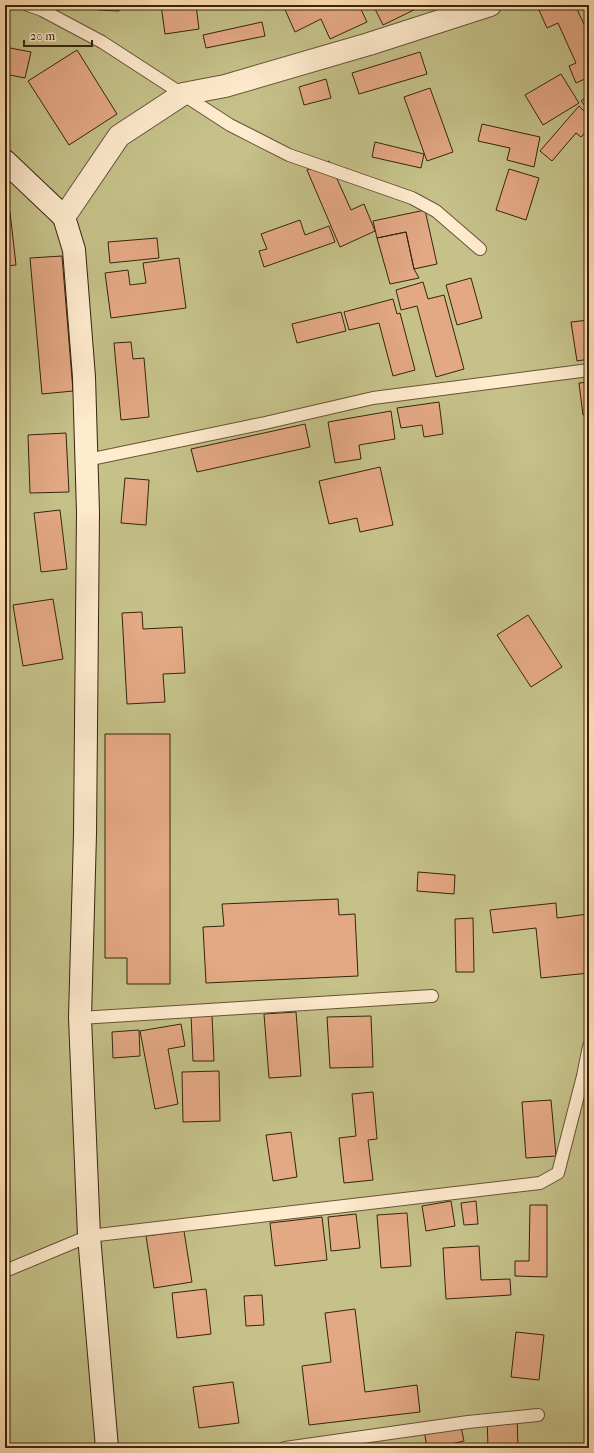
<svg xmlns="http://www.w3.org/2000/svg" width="594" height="1453" viewBox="0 0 594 1453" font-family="'IM FELL French Canon',serif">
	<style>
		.green { fill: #c5c189; stroke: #7e724c }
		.building { fill: #e3a884; stroke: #36240e }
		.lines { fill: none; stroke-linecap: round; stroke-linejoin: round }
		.lane-casing { stroke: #685337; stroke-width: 14 }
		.street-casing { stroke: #685337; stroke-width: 24 }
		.secondary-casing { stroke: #36240e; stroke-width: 24 }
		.lane { stroke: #ffebce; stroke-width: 12 }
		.street { stroke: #ffebce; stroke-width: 22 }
		.secondary { stroke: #ffebce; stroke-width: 22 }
	</style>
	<rect width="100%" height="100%" fill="#ffe0b3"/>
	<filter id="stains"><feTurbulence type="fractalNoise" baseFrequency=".005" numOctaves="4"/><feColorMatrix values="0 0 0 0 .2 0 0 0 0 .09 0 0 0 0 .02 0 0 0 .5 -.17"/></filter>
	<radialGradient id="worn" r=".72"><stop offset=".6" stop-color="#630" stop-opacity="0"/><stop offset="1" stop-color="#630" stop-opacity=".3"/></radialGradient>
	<!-- green -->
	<path class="green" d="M5,5H589V1448H5Z"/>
	<!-- building -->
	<path class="building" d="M98,5H119V11L98,10Z
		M161,5H196L199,29L165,34Z
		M283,5H359L367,22L330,39L321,19L295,32Z
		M373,5H421L422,6L383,25Z
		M549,5H575L589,35V77L576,83L569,66L576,63L558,23L547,28L539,10Z
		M262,22L265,36L206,48L203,35Z
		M5,47L31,52L25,78L5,74Z
		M77,50L117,114L69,145L28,81Z
		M420,52L427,74L359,94L352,73Z
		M561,74L579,103L543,125L525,95Z
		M326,79L331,98L304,105L299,87Z
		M430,88L453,152L427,161L404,97Z
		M589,95V110L581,101Z
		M579,106L589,116V128L581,137L576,133L552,161L540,151Z
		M482,124L540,137L534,167L507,160L510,148L478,141Z
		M375,142L424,154L421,168L372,157Z
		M329,161L351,210L364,204L375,231L340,247L307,170Z
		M509,169L539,178L526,220L496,210Z
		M425,210L437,264L414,269L406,232L377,238L373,221Z
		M5,212H10L16,265L5,266Z
		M300,220L305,235L329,226L335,242L264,267L259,251L267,249L261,234Z
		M406,232L414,269L419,278L390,284L377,238Z
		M157,238L159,258L110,263L108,242Z
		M62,256L73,391L42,394L30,258Z
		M179,258L186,308L111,318L105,273L128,270L130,285L146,283L143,263Z
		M471,278L482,318L457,325L446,285Z
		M423,282L428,299L444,295L464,369L436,377L417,306L401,310L396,290Z
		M393,299L397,314L400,313L415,370L393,376L379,323L349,330L344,312Z
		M341,312L346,331L297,343L292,324Z
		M589,320V359L577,361L571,322Z
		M131,342L133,359L144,358L149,417L121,420L114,343Z
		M589,382V415H583L579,383Z
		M439,402L443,434L424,437L422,425L401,428L397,408Z
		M391,411L395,439L359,445L361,459L335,463L328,422Z
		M305,424L310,447L197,472L191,449Z
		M66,433L69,492L30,493L28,435Z
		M380,467L393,525L360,532L357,518L329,524L319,481Z
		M125,478L149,480L146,525L121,523Z
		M60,510L67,569L41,572L34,513Z
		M53,599L63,659L23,666L13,605Z
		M142,612L143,629L182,627L185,673L163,674L165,702L127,704L122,613Z
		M528,615L562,667L531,687L497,635Z
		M105,734H170V984H127V958H105Z
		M418,872L455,875L454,894L417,891Z
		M338,899L339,915L355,914L358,976L206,983L203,927L224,926L222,904Z
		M556,903L557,918L588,914L589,926V973L541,978L536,928L493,933L490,910Z
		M473,918L474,972H456L455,919Z
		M296,1012L301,1076L269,1078L264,1014Z
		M191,1015H212L214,1061H193Z
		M371,1016L373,1067L330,1068L327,1017Z
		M181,1024L185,1046L168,1049L178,1104L155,1109L140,1031Z
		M139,1030L140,1056L113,1058L112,1032Z
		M219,1071L220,1121L183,1122L182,1072Z
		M373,1092L377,1139L368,1140L373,1180L344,1183L339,1138L356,1136L352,1094Z
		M551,1100L556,1156L526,1158L522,1102Z
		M291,1132L297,1177L273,1181L266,1135Z
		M451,1201L455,1226L426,1231L422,1206Z
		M476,1201L478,1224L464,1225L461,1203Z
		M530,1205H547V1277L515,1276V1261H529Z
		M407,1213L411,1266L381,1268L377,1215Z
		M356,1214L360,1248L331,1251L328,1217Z
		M322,1217L327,1260L275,1266L270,1223Z
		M184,1231L192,1282L154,1288L146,1236Z
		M479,1246L481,1280L510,1279L511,1295L446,1299L443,1248Z
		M206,1289L211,1334L177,1338L172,1293Z
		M262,1295L264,1325L246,1326L244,1296Z
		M355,1309L365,1392L417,1385L420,1412L309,1425L302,1366L331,1362L325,1313Z
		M516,1332L544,1335L539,1380L511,1377Z
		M233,1382L239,1423L199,1428L193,1387Z
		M517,1415L518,1448H488L487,1416Z
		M460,1422L464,1441L433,1448H427L424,1430Z"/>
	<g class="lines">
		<!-- lane casing -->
		<g class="lane-casing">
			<path id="lane" d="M28,5L42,10L102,42L230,125L289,155L412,198L436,211L480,249
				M87,460L265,423L373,398L589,370
				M80,1018L432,996
				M5,1271L89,1236L540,1183L558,1173L583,1076L589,1046
				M285,1448L468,1422L538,1415"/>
		</g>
		<!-- street casing -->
		<g class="street-casing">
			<path id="street" d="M64,217L119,136L183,94L225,86L369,44L490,5"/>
		</g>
		<!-- secondary casing -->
		<g class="secondary-casing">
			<path id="secondary" d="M5,161L64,217L74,250L84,377L88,512L85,834L80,1018L89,1236L107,1448"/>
		</g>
		<!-- lane -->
		<use href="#lane" class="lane"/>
		<!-- street -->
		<use href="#street" class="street"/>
		<!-- secondary -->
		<use href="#secondary" class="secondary"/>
	</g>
	<!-- margin -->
	<rect width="594" height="1453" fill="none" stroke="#ffe0b3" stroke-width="20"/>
	<rect x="6" y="6" width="582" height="1441" fill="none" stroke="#36240e" stroke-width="2"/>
	<rect x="10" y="10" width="574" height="1433" fill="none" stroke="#36240e"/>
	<!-- scale -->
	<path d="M24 40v6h68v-6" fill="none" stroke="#36240e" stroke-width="2"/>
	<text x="30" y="40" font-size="12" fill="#36240e" stroke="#ffebce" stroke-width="3" paint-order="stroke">20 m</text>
	<rect width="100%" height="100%" filter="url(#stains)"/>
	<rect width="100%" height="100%" fill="url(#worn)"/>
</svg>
